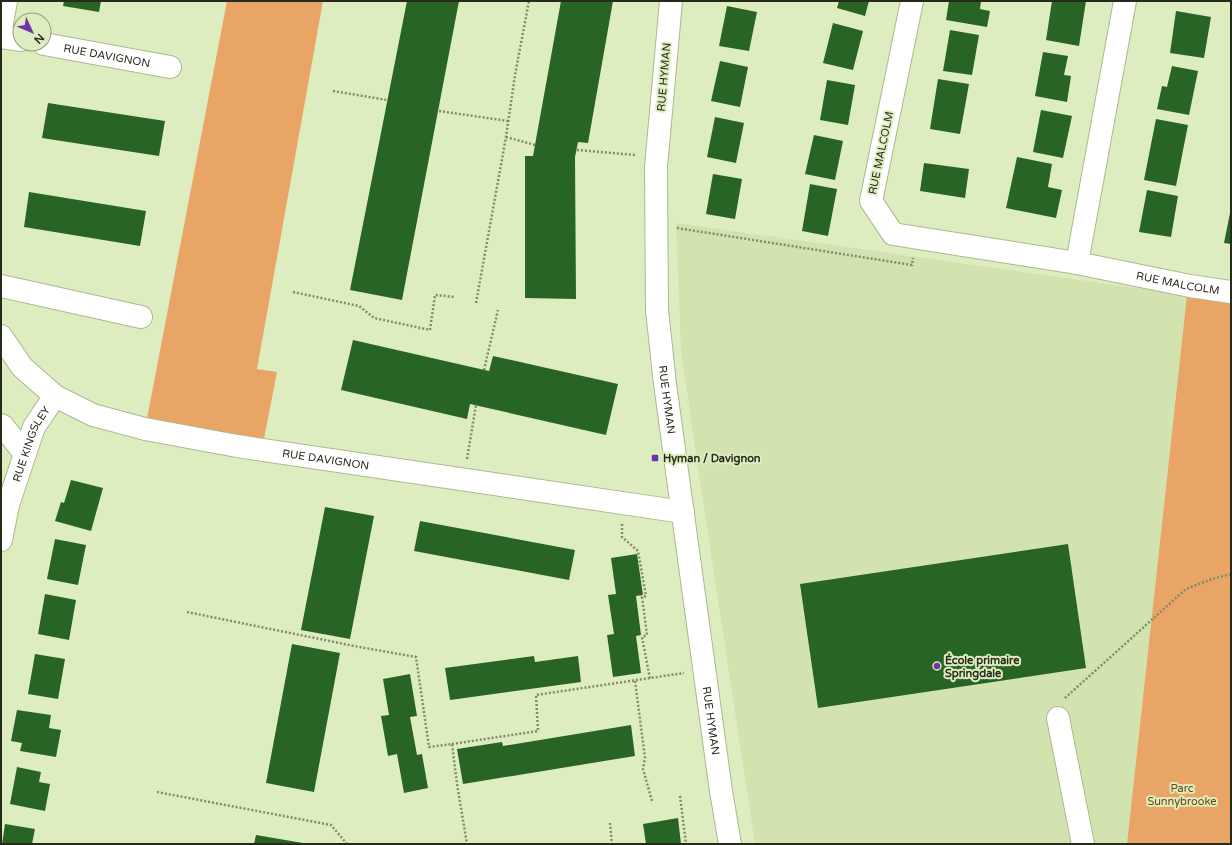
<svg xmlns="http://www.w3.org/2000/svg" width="1232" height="845" viewBox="0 0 1232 845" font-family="'Varela Round',sans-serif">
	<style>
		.built { fill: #d2e3af }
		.green { fill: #e9a566 }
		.building { fill: #286524 }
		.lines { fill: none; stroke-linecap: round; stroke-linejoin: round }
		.minor-casing { stroke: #abb98e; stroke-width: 24 }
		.path { stroke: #818b6c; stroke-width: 2.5; stroke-dasharray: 2 2; stroke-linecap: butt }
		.minor { stroke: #fff; stroke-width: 22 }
		.poi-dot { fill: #6d33a9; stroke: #deedc0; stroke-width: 1.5 }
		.labels { text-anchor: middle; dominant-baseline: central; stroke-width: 4; stroke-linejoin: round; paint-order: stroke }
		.street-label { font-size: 11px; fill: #252a19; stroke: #deedc0 }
		.poi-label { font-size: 11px; font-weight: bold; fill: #252a19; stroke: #deedc0; text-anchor: start }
		.park-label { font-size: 11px; fill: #6f410f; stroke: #deedc0 }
	</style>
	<rect width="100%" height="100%" fill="#deedc0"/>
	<!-- built -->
	<path class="built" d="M676,223L1187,295L1127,844H755L701,488L681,350Z"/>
	<!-- green -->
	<path class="green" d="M227,1H323L257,369L277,372L262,449L145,429Z
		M1187,295L1231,304V844H1127Z"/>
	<!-- building -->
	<path class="building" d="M64,1H101L99,12L63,6Z
		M407,1H459L402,300L350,290Z
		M561,1H613L588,143L578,142L575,157L576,299L525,298V156H533Z
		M839,1H869L865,16L837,8Z
		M949,1H981L980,9L990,11L987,27L946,20Z
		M1052,1H1086L1079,46L1046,40Z
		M727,6L757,12L749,51L719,46Z
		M1176,11L1211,17L1204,58L1170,53Z
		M833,23L863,31L853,70L823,63Z
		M950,30L979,35L972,75L943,71Z
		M1043,52L1068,56L1064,75L1071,76L1067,102L1035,96Z
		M720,61L748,67L740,107L711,101Z
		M1172,66L1198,71L1189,115L1157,109L1162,86L1167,87Z
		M938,79L969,84L960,134L930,129Z
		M827,80L855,85L848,125L820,120Z
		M48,103L165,121L159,156L42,138Z
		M1041,110L1072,116L1063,158L1033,152Z
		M715,117L744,123L736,163L707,157Z
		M1156,119L1188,125L1176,186L1144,180Z
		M814,135L843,141L835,180L805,174Z
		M1017,157L1052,164L1048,187L1062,190L1056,218L1006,208Z
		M924,163L969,169L965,198L920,191Z
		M713,174L742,179L735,219L706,214Z
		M810,184L837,189L828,236L802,231Z
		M1147,190L1178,196L1171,237L1139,232Z
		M29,192L146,211L140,246L24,227Z
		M1230,213H1231V244L1224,243Z
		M353,340L489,371L493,356L618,384L606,435L470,404L467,419L341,390Z
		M71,480L103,488L91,531L55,521L61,502L64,503Z
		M325,507L374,516L350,639L301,630Z
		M420,521L575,550L569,580L414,551Z
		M55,539L86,545L78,585L47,579Z
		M1068,544L1086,668L818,708L800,584Z
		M637,554L643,595L636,596L641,635L636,636L641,673L613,677L607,635L614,634L608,595L616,594L611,558Z
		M45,594L76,600L69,640L38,634Z
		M292,644L340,653L314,792L266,783Z
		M35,654L65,659L58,699L28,694Z
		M534,656L535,662L578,656L581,682L450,700L445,668Z
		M410,674L417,716L410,717L417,755L422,754L428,788L404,793L397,754L388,756L381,716L389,715L383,679Z
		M17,710L51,715L49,728L61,730L56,757L20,751L22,743L11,741Z
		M631,725L635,756L463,784L457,749L502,742L503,746Z
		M17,767L41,772L39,782L50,784L45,811L10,804Z
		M678,818L681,844H646L643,824Z
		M5,824L35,829L32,844H2Z
		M256,835L303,843V844H254Z"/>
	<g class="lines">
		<!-- minor casing -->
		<g class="minor-casing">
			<g id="minor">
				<path id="s1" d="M671,1L656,167L657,310L665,384L721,791L730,844"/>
				<path id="s2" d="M912,1L871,201L893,234L1077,263L1190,286L1231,292"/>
				<path d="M1,29L6,1"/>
				<path d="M1,37L20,40"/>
				<path id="s3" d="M44,44L170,67"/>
				<path d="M1077,263L1125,1"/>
				<path d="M1,286L141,317"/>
				<path id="s4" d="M1,336L22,367L55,396L93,415L145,429L237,446L683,512"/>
				<path d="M1,425L3,426L24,453"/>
				<path id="s5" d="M1,540L8,505L34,427L55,396"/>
				<path d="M1058,718L1083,844"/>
			</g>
		</g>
		<!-- path -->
		<path class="path" d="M333,91L387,100
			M439,111L508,121
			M506,137L535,145
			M577,150L636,155
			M677,228L912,265L913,258
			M293,292L359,306L374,318L430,330L435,295L455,297
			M476,303L506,137L515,75L529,1
			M484,370L498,310
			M467,459L476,405
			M622,524V537L638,551L646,596L642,597L647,635L642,637L650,679
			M187,612L354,646L416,657L429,747L452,744L457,784L467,844
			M635,681L645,758L643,769L652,801
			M1065,698L1186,589L1212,579L1231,574
			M452,744L538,731L536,695L684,673
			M157,792L331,825L347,844
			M680,796L686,844
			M610,823L612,844"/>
		<!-- minor -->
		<use href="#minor" class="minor"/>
	</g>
	<!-- markers -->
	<g class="poi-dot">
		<rect x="651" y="454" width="8" height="8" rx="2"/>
		<circle cx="937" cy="666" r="4"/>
	</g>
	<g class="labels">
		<!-- street labels -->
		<g class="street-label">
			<text stroke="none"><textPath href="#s3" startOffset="64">RUE DAVIGNON</textPath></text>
			<text transform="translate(664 77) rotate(-85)">RUE HYMAN</text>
			<text transform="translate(881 153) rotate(-78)">RUE MALCOLM</text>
			<text stroke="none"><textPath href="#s2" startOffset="533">RUE MALCOLM</textPath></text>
			<text stroke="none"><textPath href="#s1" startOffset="400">RUE HYMAN</textPath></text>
			<text stroke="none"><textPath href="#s5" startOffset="101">RUE KINGSLEY</textPath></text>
			<text stroke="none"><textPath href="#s4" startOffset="361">RUE DAVIGNON</textPath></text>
			<text stroke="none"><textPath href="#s1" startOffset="724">RUE HYMAN</textPath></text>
		</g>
		<!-- poi labels -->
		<g class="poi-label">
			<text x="663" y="458">Hyman / Davignon</text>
			<text x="945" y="660">École primaire<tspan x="945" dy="13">Springdale</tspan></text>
		</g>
		<!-- park labels -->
		<g class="park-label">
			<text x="1182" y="788">Parc<tspan x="1182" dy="13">Sunnybrooke</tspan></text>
		</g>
	</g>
	<!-- border -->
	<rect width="1232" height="845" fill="none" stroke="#252a19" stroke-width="4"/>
	<!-- north arrow -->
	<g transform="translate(32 32) rotate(134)"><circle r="19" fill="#deedc0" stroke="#949f7d"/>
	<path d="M0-3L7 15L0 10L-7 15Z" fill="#6d33a9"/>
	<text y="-6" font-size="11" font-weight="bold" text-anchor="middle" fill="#252a19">N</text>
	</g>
</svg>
